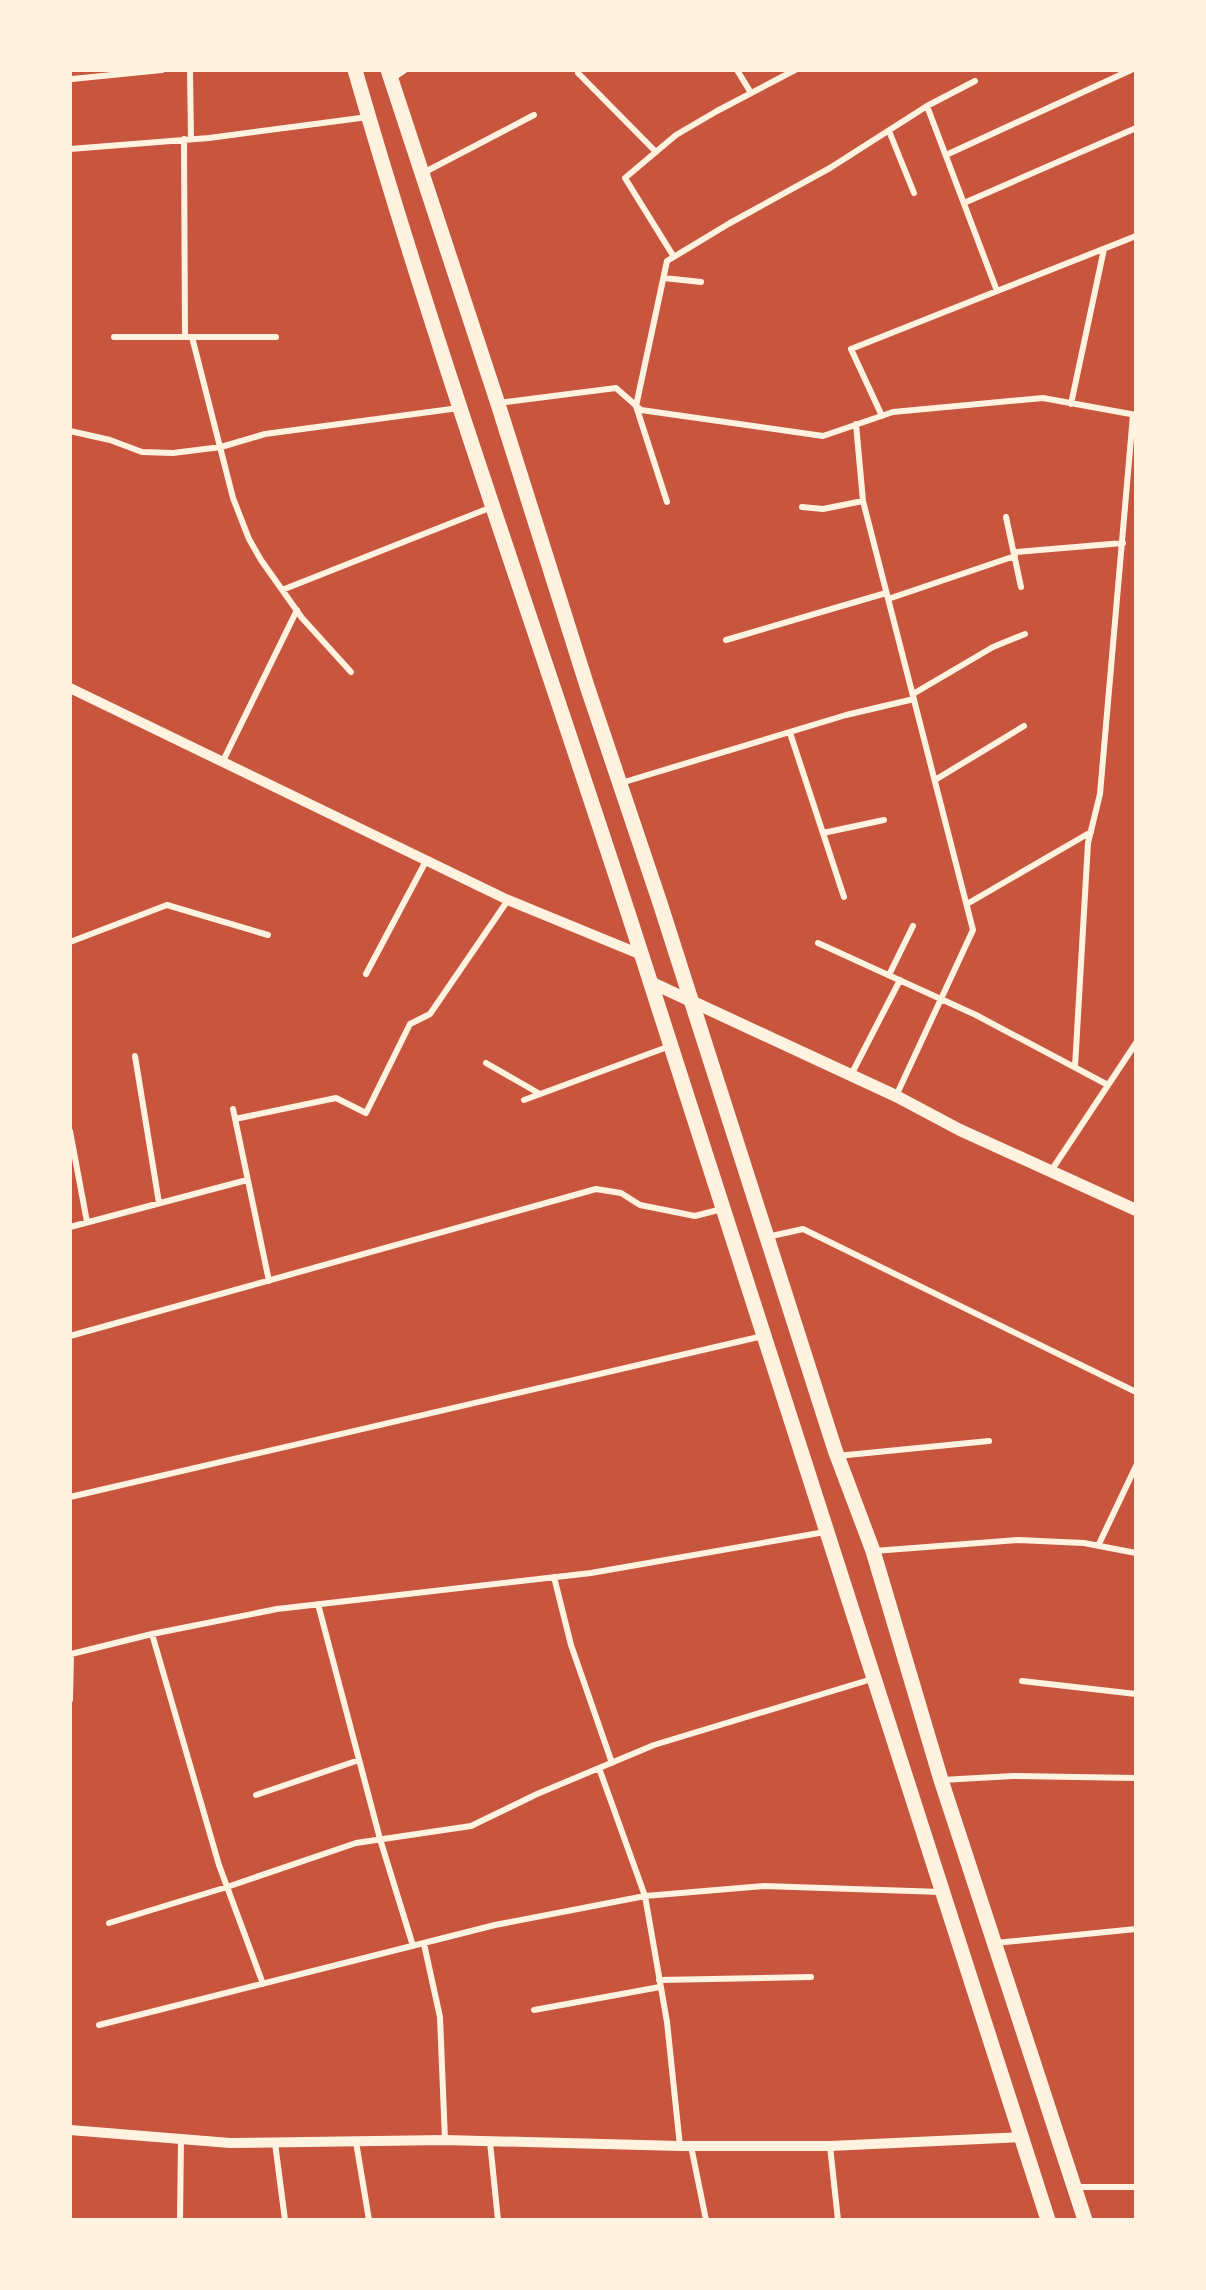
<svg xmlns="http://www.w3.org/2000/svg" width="1206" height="2290" viewBox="0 0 1206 2290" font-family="'Noto Sans',sans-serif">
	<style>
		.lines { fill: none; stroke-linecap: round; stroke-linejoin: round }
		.minor { stroke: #fff3e0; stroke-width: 6 }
		.tertiary { stroke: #fff3e0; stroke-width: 10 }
		.secondary { stroke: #fff3e0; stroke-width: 12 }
		.primary { stroke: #fff3e0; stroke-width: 15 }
	</style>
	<rect width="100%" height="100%" fill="#c8553d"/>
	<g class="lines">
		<!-- minor -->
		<path class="minor" d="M190,70L191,139
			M737,70L751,93
			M578,73L656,152
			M393,78L405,70
			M72,79L162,70
			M927,106L997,291
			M889,131L914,193
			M184,139L185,337
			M70,149L209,138L368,117
			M946,155L1131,70
			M423,173L534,115
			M964,203L1136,128
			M674,257L625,178L676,135L717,111L795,70
			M664,278L701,282
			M114,337H276
			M192,337L233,498L249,539L261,560L302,618L351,672
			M498,403L616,388L641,410L823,436L893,412L1043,398L1136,415
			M1071,404L1104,249
			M882,416L851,349L1136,236
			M856,424L863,501L973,930L896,1096
			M70,431L110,440L142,452L173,453L221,447L265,434L459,408
			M667,502L636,406L667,261L730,223L830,168L927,106L975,81
			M802,507L823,509L863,501
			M1006,517L1021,587
			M1015,552L1123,543
			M282,590L492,507
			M888,599L1015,556
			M726,640L886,593
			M913,694L993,647L1025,634
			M790,733L844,897
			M223,761L297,610
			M935,780L1024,726
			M621,783L846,715L914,699
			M823,833L884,820
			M967,904L1091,832
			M70,942L167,905L268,935
			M818,943L976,1015L1108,1085
			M366,974L426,861
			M889,975L913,926
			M135,1056L159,1203
			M486,1063L540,1094
			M1075,1067L1088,843L1100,794L1133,415
			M851,1075L900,980
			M524,1100L670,1046
			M233,1109L269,1281
			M235,1119L336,1098L366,1113L410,1024L430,1014L508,900
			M70,1131L87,1222
			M1051,1171L1136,1043
			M70,1227L247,1180
			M767,1237L803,1229L1136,1392
			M70,1336L596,1189L621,1193L640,1205L695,1216L722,1209
			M837,1456L989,1441
			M70,1497L763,1336
			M1098,1546L1136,1466
			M874,1551L1018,1540L1084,1543L1136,1553
			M554,1577L571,1645L612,1763
			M318,1604L380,1839L413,1946
			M152,1634L219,1865L263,1984
			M1022,1681L1136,1694
			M70,1700L71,1654L152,1634L277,1609L591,1573L825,1532
			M599,1768L645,1896L667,2022L680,2146
			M942,1780L1013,1776L1136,1778
			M256,1795L359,1760
			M109,1923L227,1887L356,1843L471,1826L537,1794L654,1745L872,1679
			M995,1943L1136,1929
			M424,1944L440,2017L445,2140
			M659,1980L811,1977
			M534,2010L660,1987
			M99,2025L495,1925L645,1896L764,1886L941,1892
			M356,2142L369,2220
			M490,2142L498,2220
			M275,2143L285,2220
			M691,2146L706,2220
			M830,2146L838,2220
			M1075,2187H1136
			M180,2220L181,2139"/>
		<!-- tertiary -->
		<path class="tertiary" d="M70,688L508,900L642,955
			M70,2130L230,2143L445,2140L680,2146H830L1021,2137"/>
		<!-- secondary -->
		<path class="secondary" d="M650,982L896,1096L960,1130L1136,1210"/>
		<!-- primary -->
		<path class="primary" d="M355,70C441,369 547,660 642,956C778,1377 911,1799 1048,2220
			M388,70L498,404L587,686L660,903L835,1450L873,1551L941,1780L1085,2220"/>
	</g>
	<!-- border -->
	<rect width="1206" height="2290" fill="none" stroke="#fff3e0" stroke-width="144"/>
</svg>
